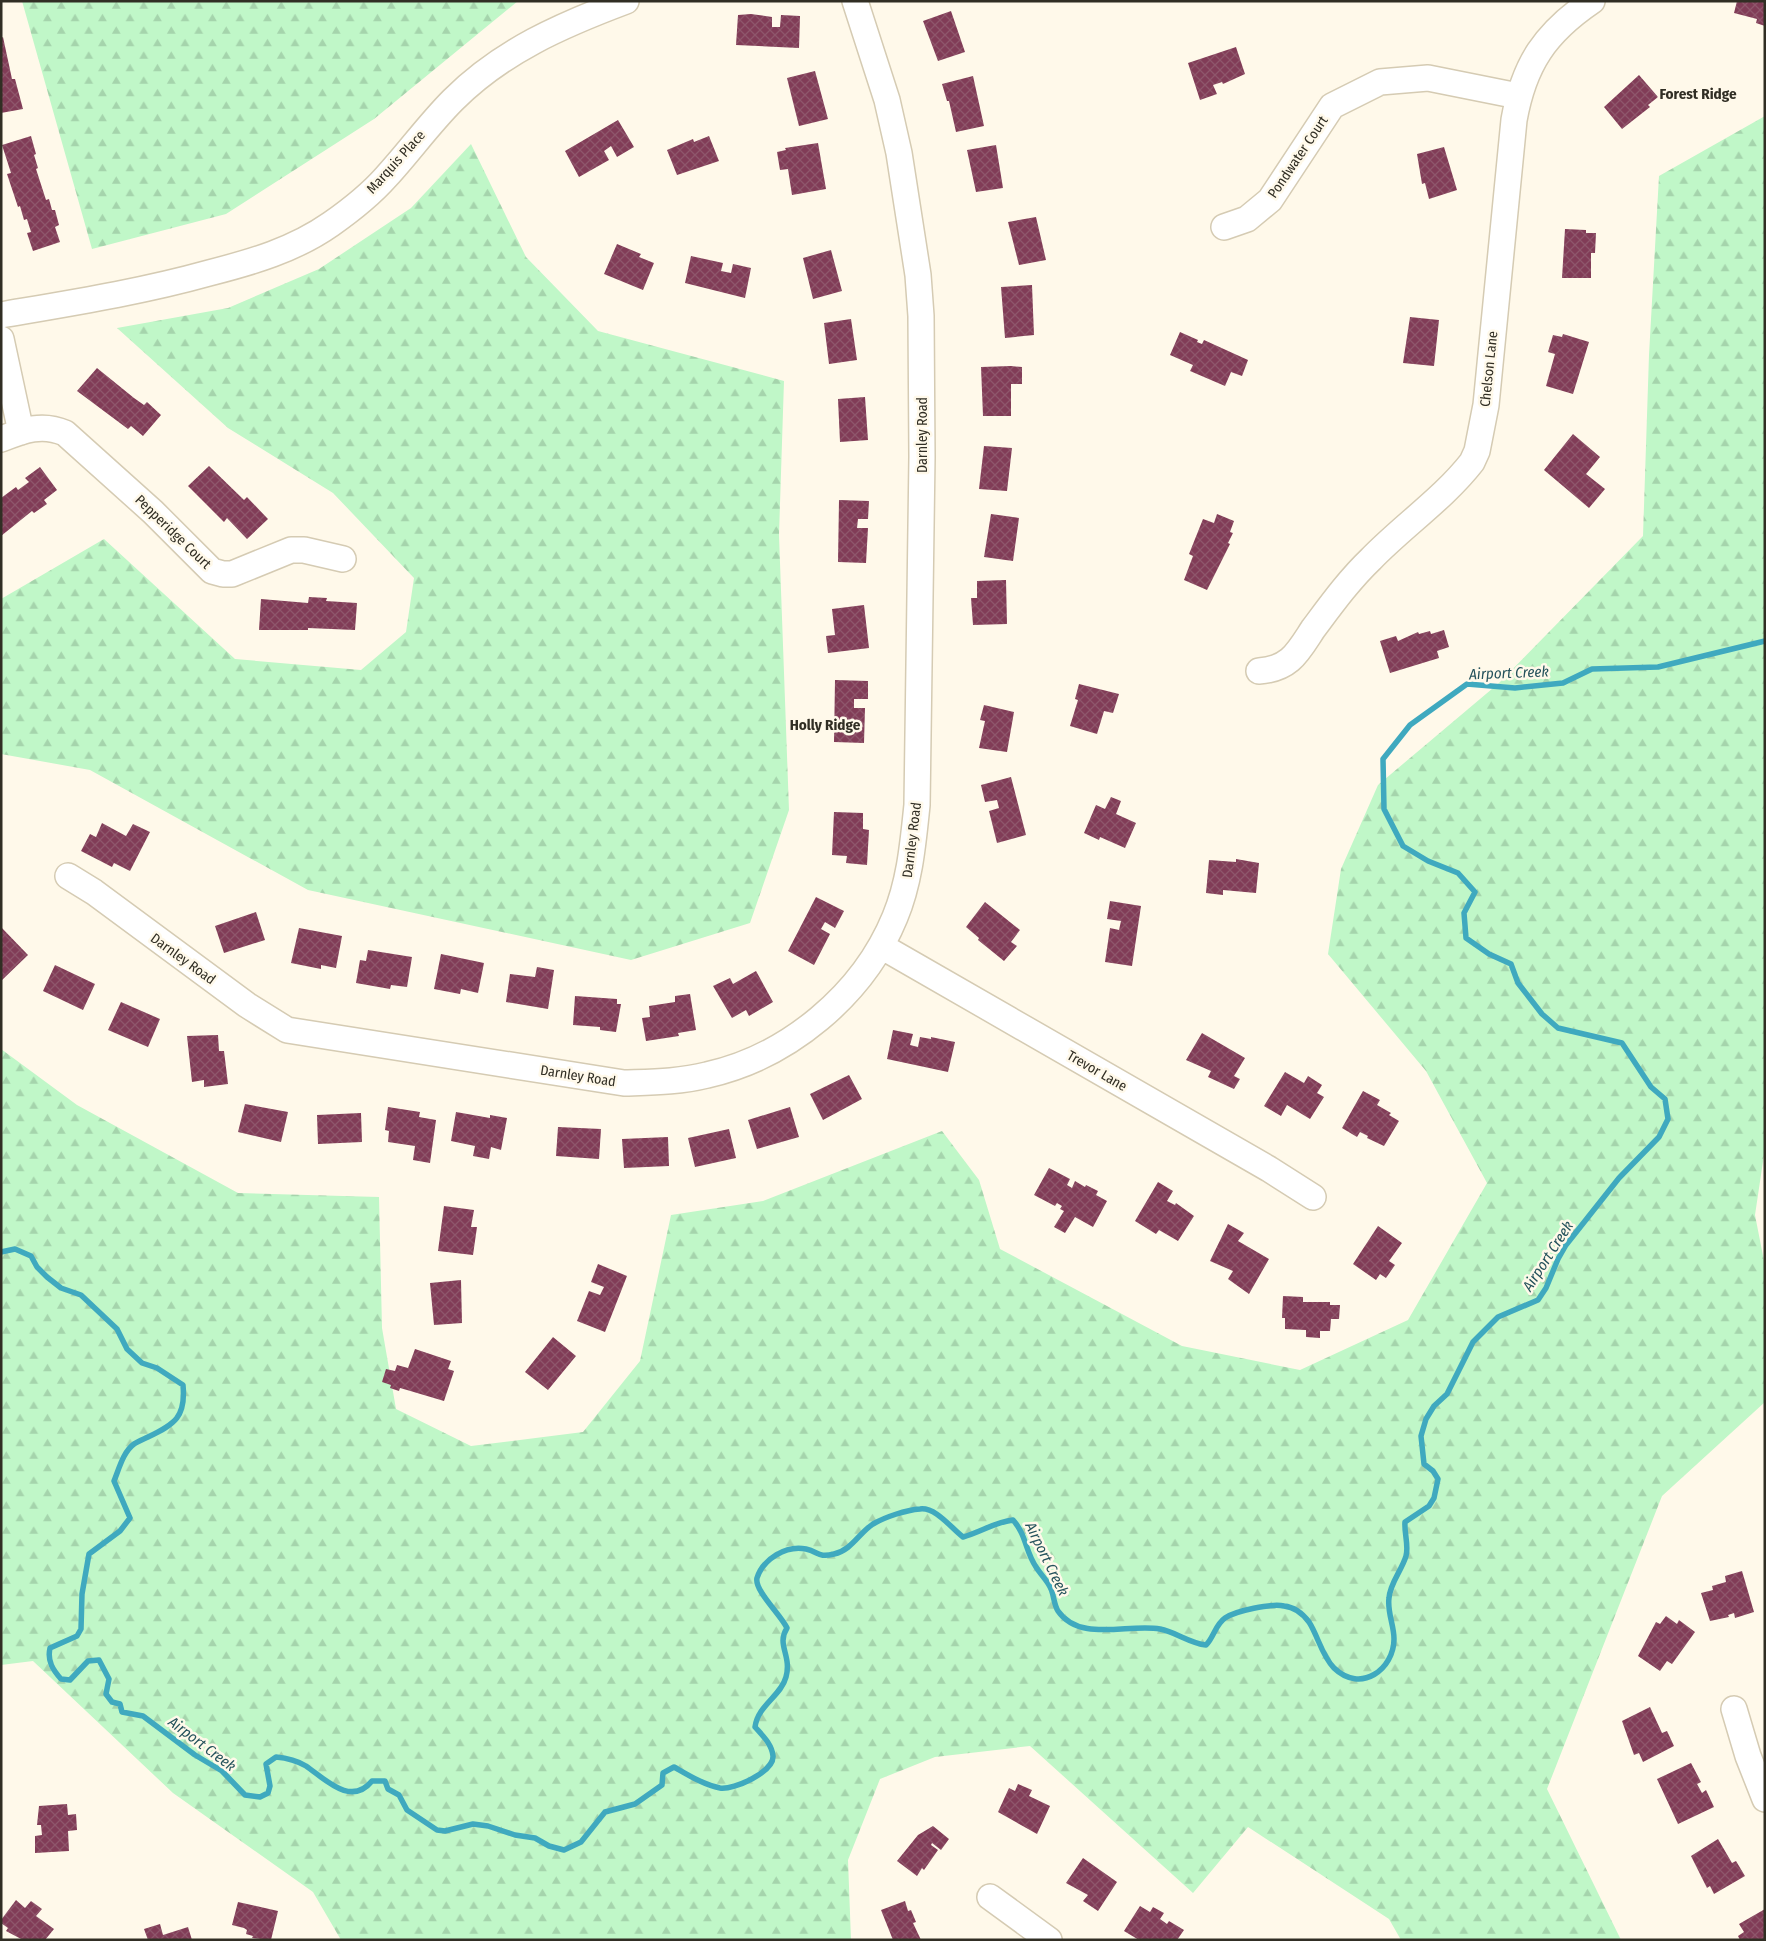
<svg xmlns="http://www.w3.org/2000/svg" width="1766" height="1941" viewBox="0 0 1766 1941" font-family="'Fira Sans Condensed',sans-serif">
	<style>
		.forest { fill: url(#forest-firs) }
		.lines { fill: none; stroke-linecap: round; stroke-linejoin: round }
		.stream { stroke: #3fa9bf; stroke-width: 5.5 }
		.building { fill: url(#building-cross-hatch) }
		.minor-casing { stroke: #d5cbb3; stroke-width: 28 }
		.minor { stroke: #fff; stroke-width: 25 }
		.labels { text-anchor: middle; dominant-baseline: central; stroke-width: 5; stroke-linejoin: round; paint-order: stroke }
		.street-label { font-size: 14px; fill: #312e24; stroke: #fff9ea }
		.neighbourhood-label { font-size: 15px; font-weight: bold; fill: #312e24; stroke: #fff9ea }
		.water-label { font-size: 15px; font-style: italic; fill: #25525c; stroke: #fff9ea }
	</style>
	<defs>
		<pattern id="forest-firs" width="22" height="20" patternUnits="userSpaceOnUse" patternTransform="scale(1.25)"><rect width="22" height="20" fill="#c0f7c8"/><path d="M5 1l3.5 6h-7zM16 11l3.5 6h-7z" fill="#a5d4ac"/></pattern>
		<pattern id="building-cross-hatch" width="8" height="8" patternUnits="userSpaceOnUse" patternTransform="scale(1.25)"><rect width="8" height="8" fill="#813c57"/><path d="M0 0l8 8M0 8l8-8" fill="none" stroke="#8e566b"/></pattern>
	</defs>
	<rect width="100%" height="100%" fill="#fff9ea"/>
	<!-- forest -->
	<path class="forest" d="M22,1H518L374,119L226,214L92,249Z
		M1765,116V1148L1755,1215L1765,1266V1402L1662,1496L1547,1789L1621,1940H1401L1389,1919L1248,1827L1193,1893L1030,1746L935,1757L880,1779L848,1860L851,1940H341L313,1892L173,1793L33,1661L1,1665V1049L77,1105L238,1193L379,1197L382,1328L396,1409L471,1446L583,1432L640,1361L671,1215L763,1201L942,1131L979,1180L1000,1249L1182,1346L1300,1370L1408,1320L1487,1183L1426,1071L1328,954L1341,869L1378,785L1499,683L1643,536L1649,355L1659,176Z
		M471,144L526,257L598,331L784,381L779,535L789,810L750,923L631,960L308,890L90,770L1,754V599L104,539L235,659L361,670L406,632L414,578L333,493L228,428L117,328L228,308L319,269L411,208Z"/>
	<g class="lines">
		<!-- stream -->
		<path class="stream" d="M1,1252L15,1249L31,1256L37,1267L47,1277L61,1288L81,1295L117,1329L127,1349L142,1363L157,1368L183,1385C186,1417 175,1424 148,1437C144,1439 138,1441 134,1444C123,1452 119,1469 114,1481L130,1518L120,1531L89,1554L82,1594L81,1629L77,1636L50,1648C47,1661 53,1670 61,1679L70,1680L88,1661L99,1660L109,1679L106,1694L112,1702L120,1704L122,1712L143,1716L195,1755L222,1771L245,1795L260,1797L268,1793L270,1786L266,1764L276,1757C287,1758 296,1760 306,1766C325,1779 351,1807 372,1781H385L388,1789L399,1795L407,1810L437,1830L445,1831L473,1824L488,1826L515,1835L535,1838L549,1846L564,1850L581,1842L605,1812L635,1804L662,1785L663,1773L674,1767C688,1775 704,1785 720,1788C734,1790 774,1772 773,1756C772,1744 762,1735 755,1727C758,1705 781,1696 786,1677C792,1655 776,1645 787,1628C781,1615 754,1590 757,1578C763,1559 786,1545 806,1549C819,1552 818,1558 834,1554C852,1550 859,1533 873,1524C885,1517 906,1510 920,1509C936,1507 951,1528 963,1537C981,1532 995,1522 1013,1520C1027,1536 1025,1551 1036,1567C1041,1575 1048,1581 1051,1589C1054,1596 1054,1605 1058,1611C1080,1643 1129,1623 1160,1629C1176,1632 1189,1643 1206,1645C1214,1637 1215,1625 1225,1618C1235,1611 1272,1603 1284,1606C1294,1607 1303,1614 1309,1622C1318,1636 1322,1656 1334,1668C1361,1694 1394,1669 1394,1639C1394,1625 1387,1612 1389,1598C1390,1583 1402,1570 1406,1556C1409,1546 1404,1533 1405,1522L1429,1506L1434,1498L1438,1479L1433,1471L1424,1464L1421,1436L1426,1419L1434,1406L1447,1394L1473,1342L1498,1317L1538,1300L1546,1288L1558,1259L1566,1245L1619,1178L1659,1137L1668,1119L1665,1099L1651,1087L1622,1043L1558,1028L1542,1014L1518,983L1511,964L1489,954L1466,938L1464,913L1475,892L1458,873L1428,861L1403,846L1384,809L1383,759L1410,725L1467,684L1515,688L1563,683L1592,669L1658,667L1765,641"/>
	</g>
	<!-- building -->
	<path class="building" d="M1737,1H1765V26L1756,23L1757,19L1734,13Z
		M951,11L965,52L938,61L923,21Z
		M751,14L772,17V27H780L781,15L800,16L799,48L736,45L738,15Z
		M3,37L12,79H15L23,109L1,113V38Z
		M1236,47L1245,74L1223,84L1222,82L1213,85L1217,94L1200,100L1188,63Z
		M815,71L828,119L799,126L787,78Z
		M1639,75L1658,97L1648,105L1650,107L1622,129L1604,107Z
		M973,76L984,126L956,132L949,101H947L942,84Z
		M618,120L634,147L617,157L611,146L604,151L609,160L579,177L565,151Z
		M31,136L36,154L34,155L38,168L36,169L46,200L49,199L52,210H55L59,225L55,227L60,242L33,251L27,233L31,232L27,219L24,220L20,206L18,207L7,174L11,173L2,145Z
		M709,136L719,161L677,175L667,150L693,139L694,142Z
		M818,143L826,189L792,195L788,169L780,170L777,152L786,150L785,148Z
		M996,145L1003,188L976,192L967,150Z
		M1444,147L1457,190L1429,199L1425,183L1422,184L1417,154Z
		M1036,217L1046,260L1019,265L1008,222Z
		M1565,229L1586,230V233H1596L1595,253H1591V278H1562Z
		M617,244L641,254L639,257L654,263L643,290L604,274Z
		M831,250L842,291L813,299L803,258Z
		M691,256L723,263L721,271L731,273L733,264L751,268L745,298L685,283Z
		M1032,285L1034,335L1005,338L1001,287Z
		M1410,317L1439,320L1434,366L1403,363Z
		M851,319L857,360L829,364L824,323Z
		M1180,332L1198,340L1197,342L1202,344L1204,340L1248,360L1242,376L1231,372L1225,386L1190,371L1193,365L1170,355Z
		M1563,334L1589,342L1573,394L1546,386L1555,354L1548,352L1553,335L1562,337Z
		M1011,366L1022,367V384H1011V416H983L981,367Z
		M97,368L134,398L144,405L147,402L161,415L143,436L131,426L128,429L77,391Z
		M865,397L868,440L840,442L838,399Z
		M1573,434L1600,457L1586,474L1605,489L1589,508L1544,470Z
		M984,446L1012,448L1007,491L979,489Z
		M209,466L244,500L247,497L268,519L247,539L227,518L224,522L188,486Z
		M40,467L57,490L44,500L47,504L34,513L32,511L1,536V498L16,487L18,490L29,482L25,478Z
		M839,500L869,501L868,519H858L857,528H868L866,563L838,562Z
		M991,514L1019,518L1013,561L984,557Z
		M1217,514L1234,521L1230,532L1233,533L1228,543L1230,544L1207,590L1184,580L1193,556L1189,554L1203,519L1214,523Z
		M1006,580L1007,624L973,625L971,598H977V581Z
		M309,597L327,598L326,601L357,603L355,630L308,628V630H259L261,599L308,603Z
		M864,605L869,648L828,653L826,636L835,635L832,609Z
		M1444,630L1449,647L1437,651L1439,658L1390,673L1380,641L1396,636L1398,641L1418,632L1419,634L1430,631L1431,634Z
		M835,680L868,681V699H854V708H865L864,743L834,742Z
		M1079,684L1119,694L1113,713L1104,711L1097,734L1070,726L1078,700L1075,699Z
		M984,705L1014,712L1007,752L979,748L985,721L980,720Z
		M1011,777L1026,835L997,843L989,811L999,808L997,800L985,802L981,785Z
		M1111,797L1121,801L1116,814L1136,823L1125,848L1100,837L1099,840L1084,833L1096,805L1105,809Z
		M834,812L863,813V829L869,830L867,865L846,863L847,856L832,855Z
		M102,823L126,836L133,824L150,832L130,871L114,863L112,867L81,851L90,834L96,837Z
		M1236,859L1259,863L1256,893L1223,890V895L1206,893L1209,860L1236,862Z
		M816,897L844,911L835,928L825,922L821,929L830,934L814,965L788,951Z
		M1110,901L1141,906L1132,966L1105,962L1110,928L1119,930L1121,921L1107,919Z
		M985,902L1020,930L1011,942L1017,946L1004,961L978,940L979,938L966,927Z
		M256,912L265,940L224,953L215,926Z
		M1,927L28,955L1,981Z
		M299,928L342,936L336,968L321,965V969L291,963Z
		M368,950L412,957L407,987L391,985L390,989L356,983L360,960L366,961Z
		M441,954L484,963L478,993L461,989L460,994L434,989Z
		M55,965L95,984L83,1010L43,991Z
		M537,967L554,970L548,1009L506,1002L510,974L535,977Z
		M756,971L773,1002L749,1016L746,1010L732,1018L713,986L730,978L733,984Z
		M690,994L696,1030L678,1033L679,1036L646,1041L642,1018L650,1017L649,1006L675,1002V996Z
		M575,996L617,999V1004H621L616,1032L600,1030V1027L573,1025Z
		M121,1002L160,1019L148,1047L108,1030Z
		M893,1030L913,1034L910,1045L918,1047L920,1037L931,1039V1037L955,1042L948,1072L887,1059Z
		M1202,1033L1245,1058L1234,1076L1240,1079L1234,1089L1208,1077L1211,1071L1186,1060Z
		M218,1035L219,1051H224L228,1084L204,1087V1080L192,1082L187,1036Z
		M1285,1072L1304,1083L1308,1076L1322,1085L1317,1093L1324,1097L1310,1119L1287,1105L1281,1116L1264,1106Z
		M849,1075L862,1099L823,1120L810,1094Z
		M1363,1091L1380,1100L1377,1105L1391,1113L1389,1115L1399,1121L1384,1146L1367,1138L1368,1136L1360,1132L1357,1137L1342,1128Z
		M245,1104L288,1112L281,1142L238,1132Z
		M388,1107L420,1112L419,1117L436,1120L430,1163L413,1160L415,1146L388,1142L389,1131L385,1130Z
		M790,1107L799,1137L757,1149L748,1120Z
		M456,1112L490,1118V1115L507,1118L501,1150L491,1147L489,1159L473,1156L475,1146L451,1141Z
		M361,1113L362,1142L318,1144L317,1115Z
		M558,1127L601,1129L599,1159L556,1156Z
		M729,1129L736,1158L695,1167L688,1138Z
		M668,1137L669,1166L624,1168L622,1139Z
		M1049,1168L1070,1179L1067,1185L1072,1188L1075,1181L1085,1187L1086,1185L1098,1191L1096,1195L1107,1201L1093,1227L1075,1217L1065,1233L1054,1227L1064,1211L1060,1209L1062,1206L1057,1203L1055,1206L1034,1195Z
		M1158,1182L1173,1191L1167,1201L1175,1205L1176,1203L1194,1216L1178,1241L1159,1230L1156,1234L1135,1221Z
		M444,1206L474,1210L471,1227H477L473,1255L438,1251Z
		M1228,1224L1244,1233L1238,1241L1269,1259L1249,1294L1228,1279L1233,1271L1210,1261Z
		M1378,1226L1402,1243L1389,1261L1395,1265L1386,1278L1380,1274L1376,1280L1353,1264Z
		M598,1264L627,1276L605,1332L577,1321L589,1291L600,1295L604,1287L591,1282Z
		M461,1280L462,1323L434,1325L430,1283Z
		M1283,1296L1303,1297V1302H1330V1305H1340L1339,1319H1331L1330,1331H1320V1338L1306,1337V1330L1285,1329V1318H1282Z
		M553,1337L576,1356L548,1390L525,1372Z
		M415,1349L451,1361L448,1369L454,1371L444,1401L407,1390L400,1388L399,1391L390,1388L391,1385L382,1382L386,1369L395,1371L397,1365L408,1368Z
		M1742,1571L1754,1612L1735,1618L1734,1613L1728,1615L1729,1617L1710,1621L1701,1593L1713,1590L1712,1586L1726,1582L1725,1576Z
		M1666,1616L1677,1624L1679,1620L1695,1632L1672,1664L1667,1661L1660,1671L1638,1656L1656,1622L1660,1624Z
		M1650,1707L1662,1733L1667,1731L1674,1746L1643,1762L1639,1753L1634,1755L1622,1721Z
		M1691,1763L1701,1782L1697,1784L1702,1793L1706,1790L1714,1807L1678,1824L1657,1779Z
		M1018,1784L1032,1790L1029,1796L1050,1806L1037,1834L998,1812L1009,1788L1015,1791Z
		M67,1804L68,1815L76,1814L77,1830L68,1831L69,1851L35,1853V1836L42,1835L41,1825H37L39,1806Z
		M933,1826L949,1839L941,1850L932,1843L931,1845L938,1850L924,1870L922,1868L917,1876L897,1861L918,1835Z
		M1718,1839L1732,1863L1736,1861L1745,1876L1714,1894L1710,1886L1707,1888L1691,1856Z
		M1083,1858L1117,1882L1098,1911L1083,1901L1088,1895L1066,1883Z
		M16,1900L25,1908L31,1901L42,1909L36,1916L54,1929L45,1940H23L6,1931L8,1928L1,1923V1920Z
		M905,1901L908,1911L911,1910L916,1922L913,1923L921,1940H893L881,1910Z
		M238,1902L278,1911L271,1940L252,1938L253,1936L246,1934L247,1930L244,1928L232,1925Z
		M1140,1906L1150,1912L1153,1907L1164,1913L1160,1919L1167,1924L1169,1921L1184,1930L1177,1940H1139L1124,1931Z
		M1765,1909V1940H1740L1738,1936L1744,1932L1739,1924Z
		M160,1924L163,1935L188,1927L192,1940H148L144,1929Z"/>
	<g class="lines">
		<!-- minor casing -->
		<g class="minor-casing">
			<path id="minor" d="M1224,227L1247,219L1270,200L1332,106L1380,82L1428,78L1518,96
				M1,315C71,303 141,292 209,273C252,262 294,250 331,224C351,210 370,195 386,177C409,152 429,124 453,100C502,51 562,25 626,1
				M1,339L21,432
				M1,439C24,430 42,423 65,433L153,512L212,571L223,574H232L291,550H304L343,559
				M1259,671C1290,669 1298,652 1313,629C1331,605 1349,580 1371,559C1403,526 1444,498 1472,462L1477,451L1486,405L1514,120C1524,64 1545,33 1592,1
				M68,876L94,892L247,1005L287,1030L624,1083C652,1082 679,1082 707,1075C788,1057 863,995 895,917C910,881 913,843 917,805L922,457L921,316L918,275L899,153L887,100L855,1
				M881,946L1269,1169L1313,1197
				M1734,1709L1748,1756L1765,1799
				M990,1897L1049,1940"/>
		</g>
		<!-- minor -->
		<use href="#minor" class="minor"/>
	</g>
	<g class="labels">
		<!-- street labels -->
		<g class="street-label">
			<text transform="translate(1298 157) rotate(-56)">Pondwater Court</text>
			<text transform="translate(396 162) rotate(-48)">Marquis Place</text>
			<text transform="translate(1489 369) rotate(-84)">Chelson Lane</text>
			<text transform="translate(922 435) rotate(-90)">Darnley Road</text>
			<text transform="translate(173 532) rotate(44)">Pepperidge Court</text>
			<text transform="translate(912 840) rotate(-83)">Darnley Road</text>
			<text transform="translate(183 959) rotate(36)">Darnley Road</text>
			<text transform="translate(1097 1071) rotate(30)">Trevor Lane</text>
			<text transform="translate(578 1076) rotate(9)">Darnley Road</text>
		</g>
		<!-- neighbourhood labels -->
		<g class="neighbourhood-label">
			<text x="1698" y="94">Forest Ridge</text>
			<text x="825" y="725">Holly Ridge</text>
		</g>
		<!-- water labels -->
		<g class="water-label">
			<text transform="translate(1509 673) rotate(-2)">Airport Creek</text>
			<text transform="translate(1548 1256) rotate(-57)">Airport Creek</text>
			<text transform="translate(1047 1559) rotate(64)">Airport Creek</text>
			<text transform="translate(202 1744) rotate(37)">Airport Creek</text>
		</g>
	</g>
	<!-- border -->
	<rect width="1766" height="1941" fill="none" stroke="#312e24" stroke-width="5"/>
</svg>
